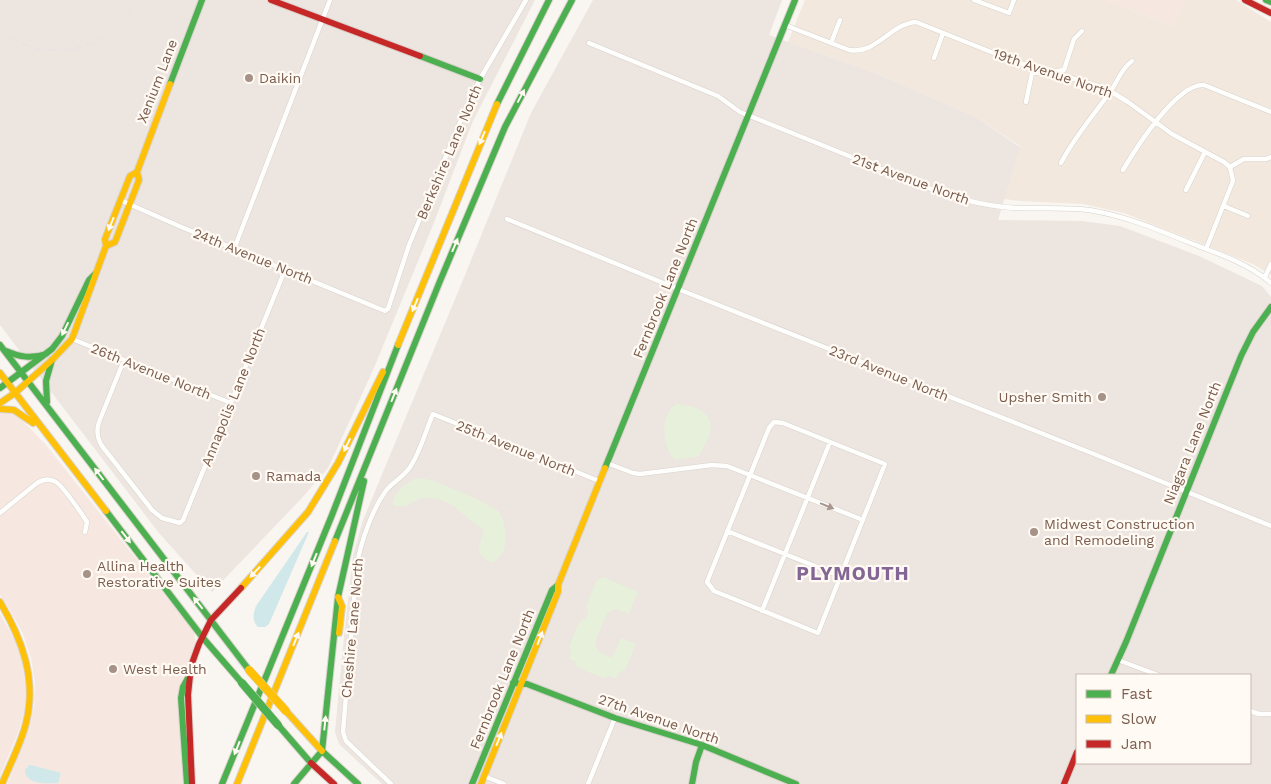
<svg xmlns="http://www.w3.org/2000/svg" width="1271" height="784" viewBox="0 0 1271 784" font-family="'Work Sans',sans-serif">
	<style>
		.residential { fill: #f2e8de }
		.commercial { fill: #f6e8e1 }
		.industrial { fill: #ede5e0; fill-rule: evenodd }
		.green { fill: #e7f0db }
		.water { fill: #d0e8ea }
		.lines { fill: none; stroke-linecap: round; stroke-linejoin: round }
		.street-casing { stroke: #d7d1cb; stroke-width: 5.5 }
		.fast-casing { stroke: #d9d2cb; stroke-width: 8 }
		.slow-casing { stroke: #d9d2cb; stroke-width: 8 }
		.jam-casing { stroke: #d9d2cb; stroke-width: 8 }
		.street { stroke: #fefefd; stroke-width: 4.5 }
		.fast { stroke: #4caf50; stroke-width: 6 }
		.slow { stroke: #ffc107; stroke-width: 6 }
		.jam { stroke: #c62828; stroke-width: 6 }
		.rail { stroke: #e6e3e7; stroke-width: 1; stroke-dasharray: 8 5; stroke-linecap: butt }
		.fast-bridge-casing { stroke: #dad1cc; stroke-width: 9; stroke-linecap: butt }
		.slow-bridge-casing { stroke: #dad1cc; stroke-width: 9; stroke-linecap: butt }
		.fast-bridge { stroke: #4caf50; stroke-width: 8 }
		.slow-bridge { stroke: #ffc107; stroke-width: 8 }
		.oneway { fill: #fffaf3 }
		.oneway2 { fill: #a8958b }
		.poi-dot { fill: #a69286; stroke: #fffaf3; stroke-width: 2 }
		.labels { text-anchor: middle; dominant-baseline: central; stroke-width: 4.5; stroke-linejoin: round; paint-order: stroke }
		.street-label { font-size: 14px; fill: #7a5c4d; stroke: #fffaf3 }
		.poi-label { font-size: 14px; fill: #7a5c4d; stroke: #fffaf3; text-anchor: start }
		.district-label { font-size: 19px; font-weight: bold; letter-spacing: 1px; fill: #846695; stroke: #fffaf3 }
	</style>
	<rect width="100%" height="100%" fill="#f9f5f0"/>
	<!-- residential -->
	<path class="residential" d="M805,0H1107L1172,26L1185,0H1236L1271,22V275L1253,264L1124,213L1083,204L1020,201L1004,199L1020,146L976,117L877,74L788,42Z"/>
	<!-- commercial -->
	<path class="commercial" d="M1107,0H1185L1172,26Z
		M4,411L14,412L46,445L194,632L196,644L181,683L184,784H7L29,727L34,707L35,683L31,658L23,634L10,610L0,595V413Z
		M0,614L15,640L21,657L25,682V709L18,733L0,776Z"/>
	<!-- industrial -->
	<path class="industrial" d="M0,0H535L473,121L433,225L373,370L328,468L299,501L212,592L159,533L0,325Z
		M593,0H782L769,35L877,74L976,117L1020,147L998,220L1082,221L1120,226L1199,256L1262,286L1271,297V784H382L339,744L335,732L343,647L353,555L363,520L463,280L531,113ZM1077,675H1250V763H1077Z"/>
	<!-- green -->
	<path class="green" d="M676,404C689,404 710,410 711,426C711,435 703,448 699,456L675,460C661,446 660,416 676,404Z
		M414,479C417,479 422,478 426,479C436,480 495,506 500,513C504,520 506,532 506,540C505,550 502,557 493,563C470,553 482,546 483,529C459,516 456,497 424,498C417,498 413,503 406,506C403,507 398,506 394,506L392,502C396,491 404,484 414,479Z
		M603,577L638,592L629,614L616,609L607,613L595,643L599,652L612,658L621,638L636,644L625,670L620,672L617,679L609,676L604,678L578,668L575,664L576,662L569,659L571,652L569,647L579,622L585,619L588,612L586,606L596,581Z"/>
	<!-- water -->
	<path class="water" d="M307,532H309L269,624L265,627H258C252,621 253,614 256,606Z
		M31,765L61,773L58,783C45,784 24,784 25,769L28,768L27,766Z"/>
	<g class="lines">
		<!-- street casing -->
		<g class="street-casing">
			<path id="street" d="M974,0L1009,13L1014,0
				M785,25L849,50C876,55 890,24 916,22L1016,62L1105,88L1128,102L1172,134L1224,162L1230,167L1233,181L1206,249
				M589,43L718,96L740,112L936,191C962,200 989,207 1017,208C1041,209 1065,207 1089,210C1126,216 1159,230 1193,244C1220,254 1249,264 1271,283
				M831,43L840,20
				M934,58L943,33
				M1052,72L1064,70L1074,39L1082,31
				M1026,102L1032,73L1045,72
				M1061,163C1074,137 1093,116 1110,92C1118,81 1121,69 1132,61
				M1230,167L1244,159H1266L1271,157
				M1123,170C1136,148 1177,83 1204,85L1271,112
				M1186,190L1205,152
				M120,200L179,226L385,311L388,309L409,245L466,108L480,79L526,0
				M1224,206L1248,216
				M507,219L678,289L1089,452L1271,526
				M234,249L330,0
				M1265,277L1271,264
				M72,339L231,403
				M124,360L99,422C96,431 97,438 102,446L152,510L162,518L180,523L183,520L285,270
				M774,422L783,423L885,464L818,633L714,591L707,582L769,428Z
				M607,463L633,473L640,474L712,465L727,466L863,520
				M0,513L37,483C54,473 62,487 71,499C77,507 82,514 87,522L85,532
				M727,531L840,576
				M762,611L830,442
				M1118,660L1158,675
				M1250,711L1259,714H1271
				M484,776L504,784
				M391,784L346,741L343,732L357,564C361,542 372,510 385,492C393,481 406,476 412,464C421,449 426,430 433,414L599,481
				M588,784L615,718"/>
		</g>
		<!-- fast casing -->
		<g class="fast-casing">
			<path id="fast" d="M1266,0L1271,2
				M420,56L480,79
				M170,84L202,0
				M497,104L549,0
				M0,345L249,670
				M6,351C20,357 31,359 46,354
				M0,388L52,349L62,336L89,280L95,274
				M47,402L46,381L52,360
				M605,468L795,0
				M106,511L203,638L242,683
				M335,541L440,281L505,127L572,0
				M1111,675L1126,642L1241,356L1253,332L1271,307
				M513,683L527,684L615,718L702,745L796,784
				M278,725L311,763
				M322,751L358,784
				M187,784L181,698L183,687L188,678
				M222,784L332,515L398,345
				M294,784L322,751L338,597L364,481
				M472,784L552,590L558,585
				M692,784L696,762L702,745"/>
		</g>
		<!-- slow casing -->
		<g class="slow-casing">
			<path id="slow" d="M106,246L115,242L139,180L137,172L170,84
				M398,345L497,104
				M0,373L106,511
				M0,403L15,393L52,360L72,339L106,246L105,239L130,176L137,172
				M0,409L14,410L33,423
				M241,588L308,512L338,463L383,372
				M338,597L342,606L339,633
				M0,602C22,639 37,679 26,723C21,744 10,764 2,784
				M286,711L322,751
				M237,784L335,541
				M481,784L558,592V585L605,468"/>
		</g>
		<!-- jam casing -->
		<g class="jam-casing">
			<path id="jam" d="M271,0L420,56
				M1245,0L1271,13
				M311,763L334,784
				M192,784L188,695L191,666L199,644L211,620L241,588
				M1064,784L1077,752"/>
		</g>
		<!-- street -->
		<use href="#street" class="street"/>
		<!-- fast -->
		<use href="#fast" class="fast"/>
		<!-- slow -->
		<use href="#slow" class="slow"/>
		<!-- jam -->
		<use href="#jam" class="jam"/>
		<!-- rail -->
		<path class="rail" d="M11,38C56,64 113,48 135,0"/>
		<!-- fast-bridge casing -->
		<g class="fast-bridge-casing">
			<path id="fast-bridge" d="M242,683L278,725"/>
		</g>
		<!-- slow-bridge casing -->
		<g class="slow-bridge-casing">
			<path id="slow-bridge" d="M249,670L286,711"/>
		</g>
		<!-- fast-bridge -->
		<use href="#fast-bridge" class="fast-bridge"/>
		<!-- slow-bridge -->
		<use href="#slow-bridge" class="slow-bridge"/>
	</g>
	<!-- one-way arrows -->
	<defs><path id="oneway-solid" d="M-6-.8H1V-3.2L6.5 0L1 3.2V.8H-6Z" transform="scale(1.25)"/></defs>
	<g class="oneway">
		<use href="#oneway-solid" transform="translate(521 96) rotate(-62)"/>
		<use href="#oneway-solid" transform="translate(482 138) rotate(113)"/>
		<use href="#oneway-solid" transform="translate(111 224) rotate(112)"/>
		<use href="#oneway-solid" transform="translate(455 245) rotate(-67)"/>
		<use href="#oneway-solid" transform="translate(415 305) rotate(113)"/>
		<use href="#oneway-solid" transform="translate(65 329) rotate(116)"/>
		<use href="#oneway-solid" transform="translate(394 395) rotate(-68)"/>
		<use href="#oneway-solid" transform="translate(347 445) rotate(116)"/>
		<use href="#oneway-solid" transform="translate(99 474) rotate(-127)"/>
		<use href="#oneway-solid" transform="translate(126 537) rotate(52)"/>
		<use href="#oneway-solid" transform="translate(314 560) rotate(112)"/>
		<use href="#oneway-solid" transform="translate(255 572) rotate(133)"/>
		<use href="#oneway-solid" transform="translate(198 603) rotate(-128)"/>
		<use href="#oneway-solid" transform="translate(540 638) rotate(-69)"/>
		<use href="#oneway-solid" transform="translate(296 639) rotate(-68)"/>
		<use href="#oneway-solid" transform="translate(325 723) rotate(-84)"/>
		<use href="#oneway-solid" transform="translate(499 739) rotate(-68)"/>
		<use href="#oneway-solid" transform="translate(237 748) rotate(112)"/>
	</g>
	<use class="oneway2" href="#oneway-solid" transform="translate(827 506) rotate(22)"/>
	<!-- markers -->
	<g class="poi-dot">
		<circle cx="249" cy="78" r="5"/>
		<circle cx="1102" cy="397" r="5"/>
		<circle cx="256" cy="476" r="5"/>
		<circle cx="1034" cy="532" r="5"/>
		<circle cx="87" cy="574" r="5"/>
		<circle cx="113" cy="669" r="5"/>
	</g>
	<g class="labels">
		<!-- street labels -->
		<g class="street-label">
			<text transform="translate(1053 73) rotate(19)">19th Avenue North</text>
			<text transform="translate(157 81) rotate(-69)">Xenium Lane</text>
			<text transform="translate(449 152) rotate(-67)">Berkshire Lane North</text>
			<text transform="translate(911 179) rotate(20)">21st Avenue North</text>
			<text transform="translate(253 256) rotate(22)">24th Avenue North</text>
			<text transform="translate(665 288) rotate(-68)">Fernbrook Lane North</text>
			<text transform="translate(151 371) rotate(22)">26th Avenue North</text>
			<text transform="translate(889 373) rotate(22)">23rd Avenue North</text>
			<text transform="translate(233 397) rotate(-68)">Annapolis Lane North</text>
			<text transform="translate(1192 443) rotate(-68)">Niagara Lane North</text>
			<text transform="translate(516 448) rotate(22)">25th Avenue North</text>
			<text transform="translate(352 628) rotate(-85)">Cheshire Lane North</text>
			<text transform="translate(502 679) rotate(-68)">Fernbrook Lane North</text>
			<text transform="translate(659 719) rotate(19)">27th Avenue North</text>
		</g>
		<!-- poi labels -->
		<g class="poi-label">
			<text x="259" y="78">Daikin</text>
			<text x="1092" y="397" text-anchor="end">Upsher Smith</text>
			<text x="266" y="476">Ramada</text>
			<text x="1044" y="524">Midwest Construction<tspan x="1044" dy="16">and Remodeling</tspan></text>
			<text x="97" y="566">Allina Health<tspan x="97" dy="16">Restorative Suites</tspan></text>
			<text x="123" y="669">West Health</text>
		</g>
		<!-- district labels -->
		<g class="district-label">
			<text x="853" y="573">PLYMOUTH</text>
		</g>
	</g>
	<!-- legend -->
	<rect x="1076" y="674" width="175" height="90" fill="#fffaf3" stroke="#cabbb1"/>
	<rect x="1086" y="690" width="25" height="8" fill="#4caf50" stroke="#cabbb1"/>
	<text x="1121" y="699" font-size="15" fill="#7a5c4d">Fast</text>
	<rect x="1086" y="715" width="25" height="8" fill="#ffc107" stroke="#cabbb1"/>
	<text x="1121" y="724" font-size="15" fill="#7a5c4d">Slow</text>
	<rect x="1086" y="740" width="25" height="8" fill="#c62828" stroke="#cabbb1"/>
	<text x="1121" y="749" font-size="15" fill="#7a5c4d">Jam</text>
</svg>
